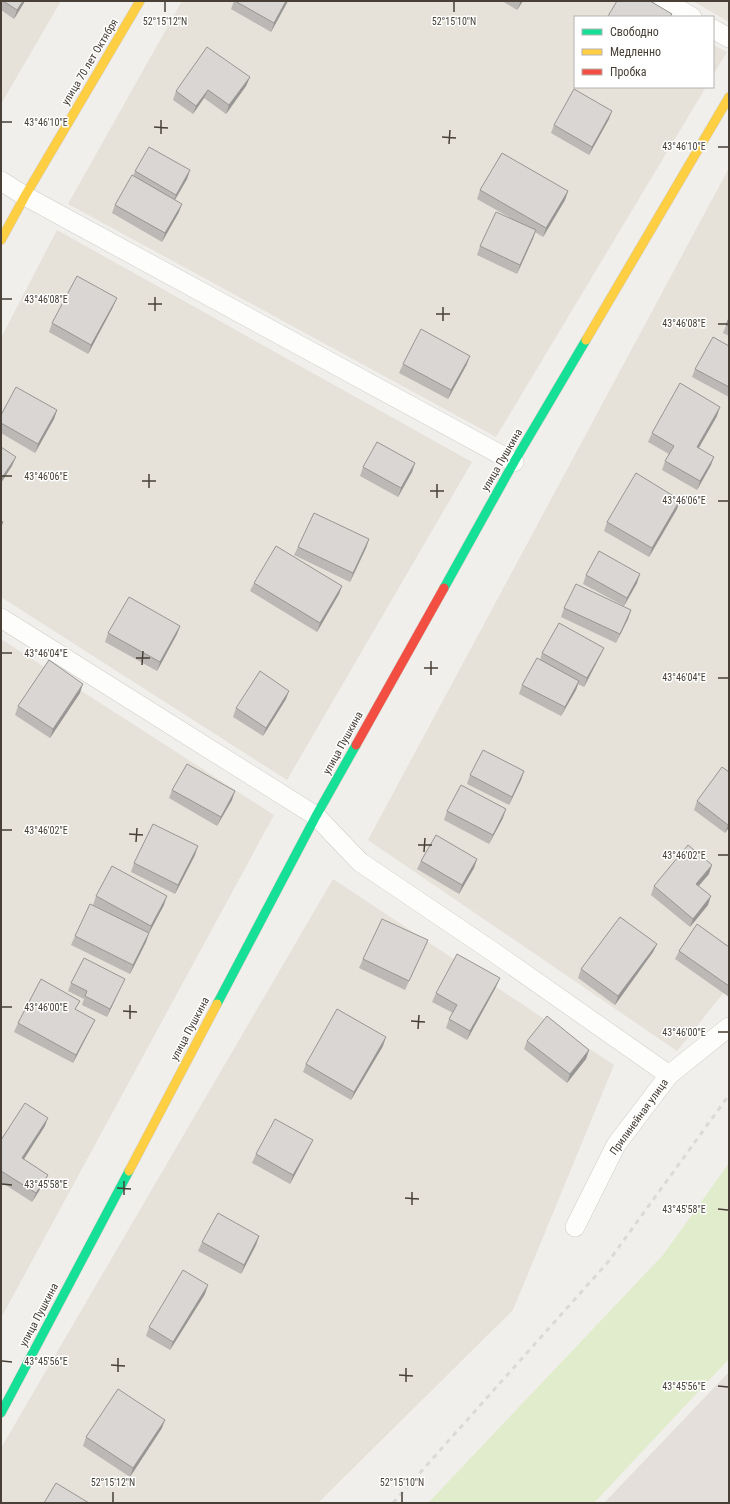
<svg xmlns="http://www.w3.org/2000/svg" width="730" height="1504" viewBox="0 0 730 1504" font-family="'Roboto Condensed',sans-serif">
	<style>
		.residential { fill: #e6e1d9 }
		.industrial { fill: #e4dfdb }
		.green { fill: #e1eccc }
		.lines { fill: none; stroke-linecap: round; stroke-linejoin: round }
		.lane-casing { stroke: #cfcdc9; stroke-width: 20 }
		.fast-casing { stroke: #d2cdc4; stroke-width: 10 }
		.slow-casing { stroke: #d2cdc4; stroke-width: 10 }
		.jam-casing { stroke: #d2cdc4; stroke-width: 10 }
		.lane { stroke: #fdfdfc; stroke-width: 19 }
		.fast { stroke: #16e098; stroke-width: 9 }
		.slow { stroke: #ffcf43; stroke-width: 9 }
		.jam { stroke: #f24e42; stroke-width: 9 }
		.rail { stroke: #dadad9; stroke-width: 3; stroke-dasharray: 5 5; stroke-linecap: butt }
		.wall { fill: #bbb8b5 }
		.shaded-wall { fill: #989694 }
		.building { fill: #d9d6d3; stroke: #989694 }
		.ticks { fill: none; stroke: #484037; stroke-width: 1.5 }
		.labels { text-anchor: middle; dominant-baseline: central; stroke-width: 3; stroke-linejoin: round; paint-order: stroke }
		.street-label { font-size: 11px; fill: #484037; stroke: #fff }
		.ticks-label { font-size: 10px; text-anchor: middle; fill: #484037; stroke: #fff; stroke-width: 3; stroke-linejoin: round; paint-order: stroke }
	</style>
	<rect width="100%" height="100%" fill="#f1efec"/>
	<!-- residential -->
	<path class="residential" d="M1,1H61L1,104Z
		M182,1H634L663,17H575V87H706L496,437L68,204Z
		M693,1H729V22Z
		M713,45L727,52L713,75Z
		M729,168V986L677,1051L368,840Z
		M57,230L472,462L287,780L1,597V338Z
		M1,639L274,815L1,1318Z
		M333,879L614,1065L513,1310L318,1503H1V1448Z"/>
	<!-- industrial -->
	<path class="industrial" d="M729,1372V1503H604Z"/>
	<!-- green -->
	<path class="green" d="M729,1163V1359L594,1503H428L663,1255Z"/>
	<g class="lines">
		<!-- lane casing -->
		<g class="lane-casing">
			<path id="lane" d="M664,1L692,17
				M713,29L729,38
				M1,181L25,196L514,462
				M1,618L316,816L360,862L492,951L669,1075
				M575,1227L616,1145L669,1075L729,1027"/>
		</g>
		<!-- fast casing -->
		<g class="fast-casing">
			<path id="fast" d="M444,588L514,462L586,340
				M217,1004L316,816L356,745
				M1,1413L129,1171"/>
		</g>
		<!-- slow casing -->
		<g class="slow-casing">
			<path id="slow" d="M1,240L25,196L140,1
				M586,340L729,97
				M129,1171L217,1004"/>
		</g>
		<!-- jam casing -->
		<g class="jam-casing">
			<path id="jam" d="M356,745L444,588"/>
		</g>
		<!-- lane -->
		<use href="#lane" class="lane"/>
		<!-- fast -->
		<use href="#fast" class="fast"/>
		<!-- slow -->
		<use href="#slow" class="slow"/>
		<!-- jam -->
		<use href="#jam" class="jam"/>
		<!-- rail -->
		<path class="rail" d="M393,1503L608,1262L729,1095"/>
	</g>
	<!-- wall -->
	<path class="wall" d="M1,1H25L14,19L1,10Z
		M234,1H288L271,32L231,9Z
		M502,1H523L517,10Z
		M250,77L246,86L226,114L204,98L193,114L173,100L176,91Z
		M609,119L589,155L551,133L554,125Z
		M190,170L187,179L175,200L179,212L162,242L112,213L115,205L133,176L135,171Z
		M480,190L568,191L565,200L543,237L535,232L517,274L477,255L480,246L512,219L477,199Z
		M113,307L88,354L49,332L52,323Z
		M729,318V336L723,333Z
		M729,346V397L692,377L695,369Z
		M403,364H467L448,399L399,373Z
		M57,410L54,419L35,453L1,433V415Z
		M717,416L699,448L711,465L697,490L662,470L665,461L669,454L648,442L652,433Z
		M415,463L412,472L398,497L360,476L363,467Z
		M677,509L649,557L604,531L607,522Z
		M369,539L366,548L350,582L294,555L298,547Z
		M586,575L637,583L624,606L583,584Z
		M254,583L342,586L339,594L317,632L250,591Z
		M564,608L631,610L628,619L616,643L561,617Z
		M180,626L177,634L157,671L105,642L108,633Z
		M604,648L600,656L584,687L578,684L576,690L561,716L519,694L522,685L540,660L542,653Z
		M80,693L50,738L15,715L18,706Z
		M286,699L263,736L233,717L236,708Z
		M524,771L521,780L509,805L467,784L470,775Z
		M729,772V828L725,833L694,810L697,801Z
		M172,790L232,800L217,826L169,798Z
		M447,811L503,818L489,844L444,820Z
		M195,855L175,894L131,872L134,863Z
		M477,859L474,868L459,894L417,869L421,861Z
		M709,874L699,886L708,905L690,927L651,895L654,886Z
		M96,896L164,905L149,933L146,942L130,974L71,945L75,936L107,912L93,905Z
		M428,940L424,949L405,990L359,968L363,959Z
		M657,944L653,952L615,1005L578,978L581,969Z
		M729,947V997L675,959L679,951Z
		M71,983L121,987L107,1017L82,1005L84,999L68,991Z
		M496,987L467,1040L446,1028L449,1019L453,1013L432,1002L436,993Z
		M76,1010L95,1020L91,1028L73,1063L14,1032L18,1023Z
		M527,1041L589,1050L586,1059L567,1083L524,1049Z
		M383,1046L351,1100L303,1072L306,1064Z
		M45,1126L23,1159L48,1175L44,1183L32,1202L1,1182V1140Z
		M313,1140L309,1148L290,1184L252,1163L256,1154Z
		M259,1236L256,1245L241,1274L198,1251L202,1242Z
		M205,1294L170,1350L146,1336L149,1327Z
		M162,1428L130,1477L83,1446L86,1437Z"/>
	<!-- shaded-wall -->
	<path class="shaded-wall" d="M23,1H25L14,19L17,10Z
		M286,1H288L271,32L274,23Z
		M521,1H523L517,10Z
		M250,77L246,86L226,114L229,105Z
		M208,90L204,98L193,114L196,106Z
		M612,111L609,119L589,155L592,147Z
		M190,170L187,179L173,203L176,195Z
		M568,191L565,200L543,237L546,228Z
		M182,204L179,212L162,242L165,233Z
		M536,230L533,239L517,274L520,265Z
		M117,298L113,307L88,354L91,345Z
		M470,356L467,364L448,399L451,390Z
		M720,407L717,416L694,456L697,447Z
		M57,410L54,419L35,453L38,444Z
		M16,457L12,466L1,483V479Z
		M714,457L711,465L697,490L700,481Z
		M415,463L412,472L398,497L401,488Z
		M680,500L677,509L649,557L652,548Z
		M369,539L366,548L350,582L353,573Z
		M640,574L637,583L624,606L627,598Z
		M342,586L339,594L317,632L320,623Z
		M631,610L628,619L616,643L620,634Z
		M180,626L177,634L157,671L160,662Z
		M604,648L600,656L584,687L587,678Z
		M579,681L576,690L561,716L565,707Z
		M83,684L80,693L50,738L53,729Z
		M289,691L286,699L263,736L266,728Z
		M524,771L521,780L509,805L512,797Z
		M235,791L232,800L217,826L221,817Z
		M506,809L503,818L489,844L493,835Z
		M729,823V827L725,833L728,825Z
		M198,846L195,855L175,894L178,885Z
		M477,859L474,868L459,894L462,885Z
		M712,865L709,874L693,892L696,884Z
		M167,896L164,905L148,935L151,926Z
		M711,896L708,905L690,927L693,919Z
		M149,933L146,942L130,974L133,965Z
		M657,944L653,952L615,1005L618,996Z
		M500,978L496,987L467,1040L470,1031Z
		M125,979L121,987L107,1017L110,1009Z
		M95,1020L91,1028L73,1063L76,1055Z
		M386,1037L383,1046L351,1100L354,1092Z
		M589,1050L586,1059L567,1083L570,1074Z
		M48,1118L45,1126L19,1167L22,1158Z
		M313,1140L309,1148L290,1184L293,1175Z
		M48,1175L44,1183L32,1202L36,1193Z
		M259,1236L256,1245L241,1274L244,1265Z
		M208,1285L205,1294L170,1350L173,1342Z
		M165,1420L162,1428L130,1477L133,1468Z"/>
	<!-- building -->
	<path class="building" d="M3,1H23L17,10Z
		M235,1H286L274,23Z
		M617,1H650L672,14L670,17H611L608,16Z
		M207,47L250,77L229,105L208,90L196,106L176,91Z
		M574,89L612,111L592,147L554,125Z
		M149,147L190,170L176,195L135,171Z
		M502,153L568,191L546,228L480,190Z
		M132,175L182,204L165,233L115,205Z
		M496,212L536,230L520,265L480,246Z
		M77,276L117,298L91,345L52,323Z
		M729,318V326L726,325Z
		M421,329L470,356L451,390L403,364Z
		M713,337L729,346V387L695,369Z
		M680,383L720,407L697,447L714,457L700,481L665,461L674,446L652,433Z
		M16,387L57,410L38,444L1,423V415Z
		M377,442L415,463L401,488L363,467Z
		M1,447L16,457L1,479Z
		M636,473L680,500L652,548L607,522Z
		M314,513L369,539L353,573L298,547Z
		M1,520L3,522L1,526Z
		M276,546L342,586L320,623L254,583Z
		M599,551L640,574L627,598L586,575Z
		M576,584L631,610L620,634L564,608Z
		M129,597L180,626L160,662L108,633Z
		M559,623L604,648L587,678L542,653Z
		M537,658L579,681L565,707L522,685Z
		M49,660L83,684L53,729L18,706Z
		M260,671L289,691L266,728L236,708Z
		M483,750L524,771L512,797L470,775Z
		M187,764L235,791L221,817L172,790Z
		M722,767L729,772V823L728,825L697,801Z
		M461,785L506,809L493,835L447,811Z
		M153,824L198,846L178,885L134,863Z
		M436,835L477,859L462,885L421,861Z
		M688,845L712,865L696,884L711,896L693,919L654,886Z
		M112,866L167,896L151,926L96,896Z
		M90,904L149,933L133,965L75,936Z
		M620,917L657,944L618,996L581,969Z
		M382,919L428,940L409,981L363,959Z
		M697,924L729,947V986L679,951Z
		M457,954L500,978L470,1031L449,1019L457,1005L436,993Z
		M84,958L125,979L110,1009L85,996L87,991L71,983Z
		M41,979L80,1001L75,1009L95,1020L76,1055L18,1023Z
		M337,1009L386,1037L354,1092L306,1064Z
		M547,1016L589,1050L570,1074L527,1041Z
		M25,1103L48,1118L22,1158L48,1175L36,1193L1,1171V1140Z
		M275,1119L313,1140L293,1175L256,1154Z
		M218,1213L259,1236L244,1265L202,1242Z
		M183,1270L208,1285L173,1342L149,1327Z
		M118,1389L165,1420L133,1468L86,1437Z
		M56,1483L89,1503H44Z"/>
	<!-- ticks -->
	<path class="ticks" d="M165,12V2M454,12V2M2,122H12M154,127L168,128M161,134V120M442,137L456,138M449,144L450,130M718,147H728M2,299H12M148,304H162M155,311V297M436,314H450M443,321V307M718,324H728M2,476H12M142,481H156M149,488V474M430,491H444M437,498V484M718,501H728M2,653H12M136,658H150M142,665L143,651M424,668H438M431,675V661M718,678H728M2,830H12M129,834L143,835M136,842L137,828M418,845H432M424,852L425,838M718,855H728M2,1007H12M123,1011L137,1012M130,1019V1005M411,1021L425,1022M418,1029L419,1015M718,1032H728M2,1184L12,1185M117,1188L131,1189M124,1195V1181M405,1198L419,1199M412,1205V1192M718,1209L728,1210M2,1361L12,1362M111,1365L125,1366M118,1372V1358M399,1375L413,1376M406,1382V1368M718,1386L728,1387M113,1502V1492M402,1502V1492"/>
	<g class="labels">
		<!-- street labels -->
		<g class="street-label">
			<text transform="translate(90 62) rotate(-59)">улица 70 лет Октября</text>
			<text transform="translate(502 460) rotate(-60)">улица Пушкина</text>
			<text transform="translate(343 743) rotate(-61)">улица Пушкина</text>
			<text transform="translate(190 1029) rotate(-62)">улица Пушкина</text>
			<text transform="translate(639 1117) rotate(-54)">Прилинейная улица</text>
			<text transform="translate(39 1315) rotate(-62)">улица Пушкина</text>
		</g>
	</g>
	<g class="ticks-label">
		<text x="165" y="25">52°15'12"N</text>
		<text x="454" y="25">52°15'10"N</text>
		<text x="46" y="126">43°46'10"E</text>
		<text x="684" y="150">43°46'10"E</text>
		<text x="46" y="303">43°46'08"E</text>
		<text x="684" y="327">43°46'08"E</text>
		<text x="46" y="480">43°46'06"E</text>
		<text x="684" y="504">43°46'06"E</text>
		<text x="46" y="657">43°46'04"E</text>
		<text x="684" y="681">43°46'04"E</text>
		<text x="46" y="834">43°46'02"E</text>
		<text x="684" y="859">43°46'02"E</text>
		<text x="46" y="1011">43°46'00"E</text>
		<text x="684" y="1036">43°46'00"E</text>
		<text x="46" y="1188">43°45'58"E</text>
		<text x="684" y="1213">43°45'58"E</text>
		<text x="46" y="1365">43°45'56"E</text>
		<text x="684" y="1390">43°45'56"E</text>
		<text x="113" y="1486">52°15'12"N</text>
		<text x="402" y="1486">52°15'10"N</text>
	</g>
	<!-- border -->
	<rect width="730" height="1504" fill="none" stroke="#484037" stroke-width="4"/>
	<!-- legend -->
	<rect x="574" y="16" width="140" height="72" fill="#ffffff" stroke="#b6b3af"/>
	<rect x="582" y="29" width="20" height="6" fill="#16e098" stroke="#b6b3af"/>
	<text x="610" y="36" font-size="12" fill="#484037">Свободно</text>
	<rect x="582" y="49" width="20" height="6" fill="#ffcf43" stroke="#b6b3af"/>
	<text x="610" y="56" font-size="12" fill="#484037">Медленно</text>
	<rect x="582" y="69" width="20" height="6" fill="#f24e42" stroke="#b6b3af"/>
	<text x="610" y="76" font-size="12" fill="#484037">Пробка</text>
</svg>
